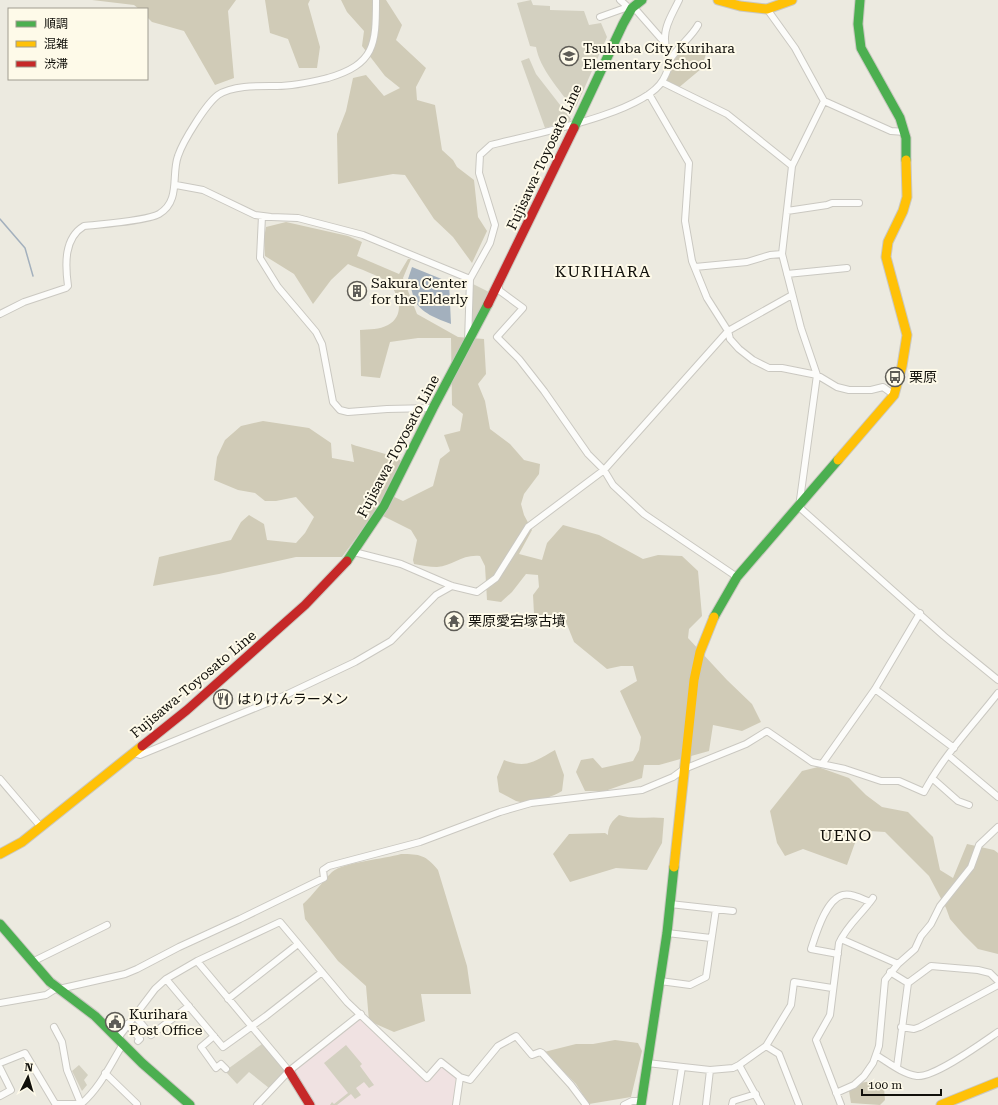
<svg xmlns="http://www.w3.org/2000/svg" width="998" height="1105" viewBox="0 0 998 1105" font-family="'Roboto Serif','Noto Sans JP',serif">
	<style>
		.commercial { fill: #f0e2e2 }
		.green { fill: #d3d0c0 }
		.forest { fill: #d0cbb7 }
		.water { fill: #a3b0bd }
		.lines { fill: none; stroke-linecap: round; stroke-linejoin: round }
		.stream { stroke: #a3b0bd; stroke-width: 1.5 }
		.street-casing { stroke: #cac8c1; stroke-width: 8 }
		.fast-casing { stroke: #cac8c1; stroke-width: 11 }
		.slow-casing { stroke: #cac8c1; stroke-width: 11 }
		.jam-casing { stroke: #cac8c1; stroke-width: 11 }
		.street { stroke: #fcfcfa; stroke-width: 6 }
		.fast { stroke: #4caf50; stroke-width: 9 }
		.slow { stroke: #ffc107; stroke-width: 9 }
		.jam { stroke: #c62828; stroke-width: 9 }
		.labels { text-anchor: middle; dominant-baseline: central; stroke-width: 4; stroke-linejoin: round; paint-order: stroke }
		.poi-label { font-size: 14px; fill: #11100b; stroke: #fefae9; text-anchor: start }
		.street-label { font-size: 14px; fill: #11100b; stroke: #fefae9 }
		.quarter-label { font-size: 16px; letter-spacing: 1px; fill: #11100b; stroke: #fefae9 }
	</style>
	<rect width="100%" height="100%" fill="#eceae0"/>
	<!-- commercial -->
	<path class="commercial" d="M360,1018L427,1080L441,1065L456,1077L453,1105H313L294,1074L295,1070Z"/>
	<!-- green -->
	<path class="green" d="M531,0L533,5L550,6V10L584,11L589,25L601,23L607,37L576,107H572C559,89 540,69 536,47L530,46L517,3Z
		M529,58L536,74L571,119L569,122L545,128L521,61Z
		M471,283L489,292L471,329Z
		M262,1044L285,1071L269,1088L249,1072L237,1084L225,1071Z
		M346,1045L362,1064L360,1066L374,1085L369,1088L364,1082L356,1088L361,1095L355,1099L351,1094L337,1105H330L332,1102L334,1104L348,1093L324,1063Z
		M79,1065L88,1075L84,1080L87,1085L82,1091L72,1071Z"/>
	<!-- forest -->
	<path class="forest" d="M92,0H236L228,11L234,78L215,85L184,31L152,22L147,17V9H139L134,5Z
		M265,0H310L308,4L320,47L317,68H299L288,39L270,33Z
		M341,0H386L402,25L396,40L426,68L416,87L417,100L435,105L442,150L453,160L457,167L474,180L478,217L487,231L472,263L453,237L434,219L405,175L393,174L338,184L337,134L346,111L353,78L366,75L384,96L400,88L385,76L362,46L364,31L347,12Z
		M686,43L706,54L701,69L677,89L665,79L672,60Z
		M286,222L348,236L362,242L357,256L399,274L408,259H411L403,278L417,314L458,337L484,339L486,374L478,384L485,401L490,429L510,444L524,460L540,464L539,474L524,494L521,504L524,515L532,530L519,554L542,560L547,543L563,525L599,535L643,559L658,555L682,556L698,571L702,616L689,629L688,638L727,680L752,704L761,722L742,731L713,725L709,751L659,765H644L642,778L605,791H585L576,772L581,760L593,758L602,768L633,761L639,750L641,737L620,691L637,681L633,666H621L607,669L574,642L566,622L548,621L534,614L533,595L539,587L538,575L526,574L512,592L501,602L487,600L485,566L480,556C462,554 453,566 437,567C429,567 421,565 414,564L413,560L417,540L411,530L375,512L342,557H296L219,574L153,586L159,557L231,540L241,522L249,515L264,524L267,540L296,543L305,533L314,517L296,497L276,501H265L255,493L238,490L214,480L217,457L225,440L241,426L263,421L309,428L331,443L332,458L354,462L351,444C361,448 396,455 401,461L388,494L403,501L433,486L440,459L450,451L444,435L460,431L463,414L452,405L451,338H418L390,342L380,378L361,376L360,330C370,329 379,330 388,325C405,316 400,294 388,283C379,275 359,269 348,264L331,280L313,304L294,274L265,256L264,238L266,227Z
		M555,750L564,775L562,791C553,797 542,798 533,805L516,801L499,792L497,777L504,760C527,769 535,761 555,750Z
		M818,767L849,778L866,795L882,807L908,812L933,837L940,870L953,878L967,844L994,850L998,853V954L978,949L963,934L950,919L946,908L929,876L885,832L869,831L856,840L847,865L803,849L785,856L777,843L770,811L802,771Z
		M619,815C634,820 649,816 664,818L662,843L647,870L616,868L570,882L553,854L569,834L605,833L608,835C608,826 612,821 619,815Z
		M401,854C420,854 426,855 438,870L467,966L471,994H421L425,1021L394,1032L369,1021L366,986L338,961L305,919L303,904C314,894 322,882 332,872C344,862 384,859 401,854Z
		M615,1040L638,1043L642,1051L631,1097L589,1104L576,1084L544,1052L576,1044H593Z
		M873,1081L884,1088L885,1100L880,1105L851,1103L849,1091L859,1083Z"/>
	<!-- water -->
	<path class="water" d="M412,267L449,282L451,324C438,319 420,313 414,299C412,292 412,288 407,282Z"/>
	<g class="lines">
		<!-- stream -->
		<path class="stream" d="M0,219L25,248L33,276"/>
		<!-- street casing -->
		<g class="street-casing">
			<path id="street" d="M620,0L628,7L637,11L665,43
				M767,9L795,48L824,101L891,131L905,132
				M600,17L628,7
				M670,60C678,46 691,38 698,25
				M662,82L727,114L792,166
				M649,94L689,163L685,221L692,261L707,298L728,331L730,339L739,349L753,360L769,368H782L817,375L837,387L849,390H871L883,387L894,395
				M824,101L792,166L782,254L801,328L817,375L799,507L944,636L998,680
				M176,185L203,190L255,215L271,217L298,218L363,235L470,279
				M787,211L827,205L832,203H859
				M262,216L260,258L278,287L316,332L322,344L333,402L340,410L348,412L387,409L433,408
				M695,267L747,262L770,255L782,254
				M787,274L847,268
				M498,286L500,291L523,308L497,337L519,359L544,391L588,454L604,470L613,485L644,514L737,577
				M0,314L24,302L66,288L68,286C65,264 64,238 84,226C101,224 147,221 159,214C181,201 171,175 178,156C183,141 206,104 218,95C233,85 260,86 277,86C295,86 311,82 328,78C375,64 376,45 376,0
				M468,342L470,279L490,243L495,225L479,173L480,155L491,145C529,135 644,114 663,80C676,57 664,57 665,37C665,24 674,11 679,0
				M354,552L401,564L452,586L477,592L496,578L528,527L604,470L728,331L792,295
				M875,689L954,748
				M134,753L140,755L277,699L355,662L391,641L436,595L452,586
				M948,755L998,797
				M822,764L875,689L920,613
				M932,778L958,801L969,805
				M0,779L41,827
				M670,904L733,911
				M667,933L711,938
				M841,939L898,964
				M838,954L811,949C816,934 826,899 843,895C852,893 862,899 870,902
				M197,961L289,1071
				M32,962L107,925
				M890,972L908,983
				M166,979L223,1047L266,1016L322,972
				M660,981L690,985L706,977L716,909
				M59,989L125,974L137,969L179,947L240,919L324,878L323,870L329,866L420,842L500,812L531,803L642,790L673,777L684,769L746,744L767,731L812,762L845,769L881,781H899L924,792C943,756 973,725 998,693
				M228,999L298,944
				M0,1003L46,995L57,988
				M134,1015L151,1035L189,1006
				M127,1024L140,1039L138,1041
				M54,1027L62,1042L67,1070L81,1104
				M901,1027L914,1029L920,1027L998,985
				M214,1036L201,1047L216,1068L221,1064L226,1069
				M118,1038L155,989L166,979L197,961L280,922L347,1002L427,1078L441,1062L460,1077L456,1105
				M766,1046L779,1054L799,1105
				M876,1055C888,1062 902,1074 917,1076C934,1078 982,1043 998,1032
				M0,1063L25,1053L56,1105
				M647,1063L710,1070L733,1068L739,1065L766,1046L791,1005L794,982L832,988
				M739,1065L761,1105
				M897,1067L908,983L931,966L978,970L990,973L998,981
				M0,1068L11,1090L0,1096
				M105,1073L137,1104
				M460,1077L470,1080L498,1046L516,1036L532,1055L540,1052L542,1053L571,1085L586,1105
				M836,1093L854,1085L864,1076L873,1063L879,1046L885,980L898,964L915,949L921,936L931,924L940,906L971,867L979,845L998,827
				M56,1104H81C100,1088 110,1065 123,1044
				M257,1105L289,1071L361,1014
				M624,1105L632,1101H642
				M676,1105L682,1067
				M706,1105L710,1070
				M732,1105L733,1101L756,1094
				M841,1105L816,1040L830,1015L839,943C847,925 862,914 873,898"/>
		</g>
		<!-- fast casing -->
		<g class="fast-casing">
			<path id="fast" d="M860,0L858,24L861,48L900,118L906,138V160
				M574,128L623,24L632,8L642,0
				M347,561L384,506L433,408L488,304
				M714,617L737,577L838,460
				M0,924L50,982L95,1016L142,1063L190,1105
				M641,1105L667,933L674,867"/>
		</g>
		<!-- slow casing -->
		<g class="slow-casing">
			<path id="slow" d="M718,0L740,6L767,9L792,0
				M838,460L894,395L902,366L907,335L886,257L888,242L903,211L907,197L906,160
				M0,854L22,842L142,746
				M674,867L694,680L700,652L714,617
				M941,1105L998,1082"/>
		</g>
		<!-- jam casing -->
		<g class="jam-casing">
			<path id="jam" d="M488,304L574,128
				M142,746L187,710L305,605L347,561
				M289,1071L310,1105"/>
		</g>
		<!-- street -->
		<use href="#street" class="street"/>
		<!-- fast -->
		<use href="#fast" class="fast"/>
		<!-- slow -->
		<use href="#slow" class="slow"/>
		<!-- jam -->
		<use href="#jam" class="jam"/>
	</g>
	<!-- icons -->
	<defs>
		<g id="school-ring" transform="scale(1)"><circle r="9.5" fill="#fefae9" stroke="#5e5c56" stroke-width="1.5"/><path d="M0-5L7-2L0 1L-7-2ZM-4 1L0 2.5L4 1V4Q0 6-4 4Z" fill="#5e5c56"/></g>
		<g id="building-ring" transform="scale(1)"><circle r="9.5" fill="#fefae9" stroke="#5e5c56" stroke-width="1.5"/><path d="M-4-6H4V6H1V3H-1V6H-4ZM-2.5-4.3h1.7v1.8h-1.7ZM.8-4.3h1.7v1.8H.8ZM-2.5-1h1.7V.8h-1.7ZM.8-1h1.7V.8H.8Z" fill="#5e5c56"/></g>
		<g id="bus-ring" transform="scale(1)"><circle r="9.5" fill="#fefae9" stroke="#5e5c56" stroke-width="1.5"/><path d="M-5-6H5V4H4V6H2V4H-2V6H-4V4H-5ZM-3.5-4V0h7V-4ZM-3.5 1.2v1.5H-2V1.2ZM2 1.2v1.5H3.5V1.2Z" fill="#5e5c56"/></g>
		<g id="temple-ring" transform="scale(1)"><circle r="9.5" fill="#fefae9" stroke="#5e5c56" stroke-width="1.5"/><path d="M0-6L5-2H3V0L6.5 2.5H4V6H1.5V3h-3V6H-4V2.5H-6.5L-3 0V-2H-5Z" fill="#5e5c56"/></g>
		<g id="restaurant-ring" transform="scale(1)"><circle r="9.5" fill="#fefae9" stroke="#5e5c56" stroke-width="1.5"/><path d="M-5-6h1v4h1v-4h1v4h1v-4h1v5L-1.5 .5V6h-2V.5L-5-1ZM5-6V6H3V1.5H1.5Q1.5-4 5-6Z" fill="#5e5c56"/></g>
		<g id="civic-ring" transform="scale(1)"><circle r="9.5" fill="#fefae9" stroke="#5e5c56" stroke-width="1.5"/><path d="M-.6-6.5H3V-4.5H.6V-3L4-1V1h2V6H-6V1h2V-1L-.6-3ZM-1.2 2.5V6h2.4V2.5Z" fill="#5e5c56"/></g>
	</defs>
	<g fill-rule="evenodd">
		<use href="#school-ring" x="569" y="56"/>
		<use href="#building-ring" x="357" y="291"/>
		<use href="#bus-ring" x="895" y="377"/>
		<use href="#temple-ring" x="454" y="621"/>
		<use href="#restaurant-ring" x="223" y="699"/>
		<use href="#civic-ring" x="115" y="1022"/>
	</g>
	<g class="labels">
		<!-- poi labels -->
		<g class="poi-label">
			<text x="583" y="48">Tsukuba City Kurihara<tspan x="583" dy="16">Elementary School</tspan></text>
			<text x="371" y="283">Sakura Center<tspan x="371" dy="16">for the Elderly</tspan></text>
			<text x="909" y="377">栗原</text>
			<text x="468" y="621">栗原愛宕塚古墳</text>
			<text x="237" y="699">はりけんラーメン</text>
			<text x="129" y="1014">Kurihara<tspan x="129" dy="16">Post Office</tspan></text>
		</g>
		<!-- street labels -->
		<g class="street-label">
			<text transform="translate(544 157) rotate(-65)">Fujisawa-Toyosato Line</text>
			<text transform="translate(398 446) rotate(-62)">Fujisawa-Toyosato Line</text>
			<text transform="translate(193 684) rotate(-40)">Fujisawa-Toyosato Line</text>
		</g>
		<!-- quarter labels -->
		<g class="quarter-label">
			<text x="603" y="271">KURIHARA</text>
			<text x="846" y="835">UENO</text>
		</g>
	</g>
	<!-- legend -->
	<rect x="8" y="8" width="140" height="72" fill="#fefae9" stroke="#9f9c90"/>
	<rect x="16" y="21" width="20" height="6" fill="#4caf50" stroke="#9f9c90"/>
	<text x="44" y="28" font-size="12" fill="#11100b">順調</text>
	<rect x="16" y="41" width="20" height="6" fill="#ffc107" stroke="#9f9c90"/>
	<text x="44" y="48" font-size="12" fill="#11100b">混雑</text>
	<rect x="16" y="61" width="20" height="6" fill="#c62828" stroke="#9f9c90"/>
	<text x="44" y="68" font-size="12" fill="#11100b">渋滞</text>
	<!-- north arrow -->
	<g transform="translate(28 1077) rotate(5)" stroke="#fefae9" stroke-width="3" paint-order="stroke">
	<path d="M0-3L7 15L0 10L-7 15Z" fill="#11100b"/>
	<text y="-6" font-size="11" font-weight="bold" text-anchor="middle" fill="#11100b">N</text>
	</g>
	<!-- scale -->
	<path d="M862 1089v6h79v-6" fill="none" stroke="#11100b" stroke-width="2"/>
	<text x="868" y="1089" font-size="12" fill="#11100b" stroke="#fefae9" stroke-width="3" paint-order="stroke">100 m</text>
</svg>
